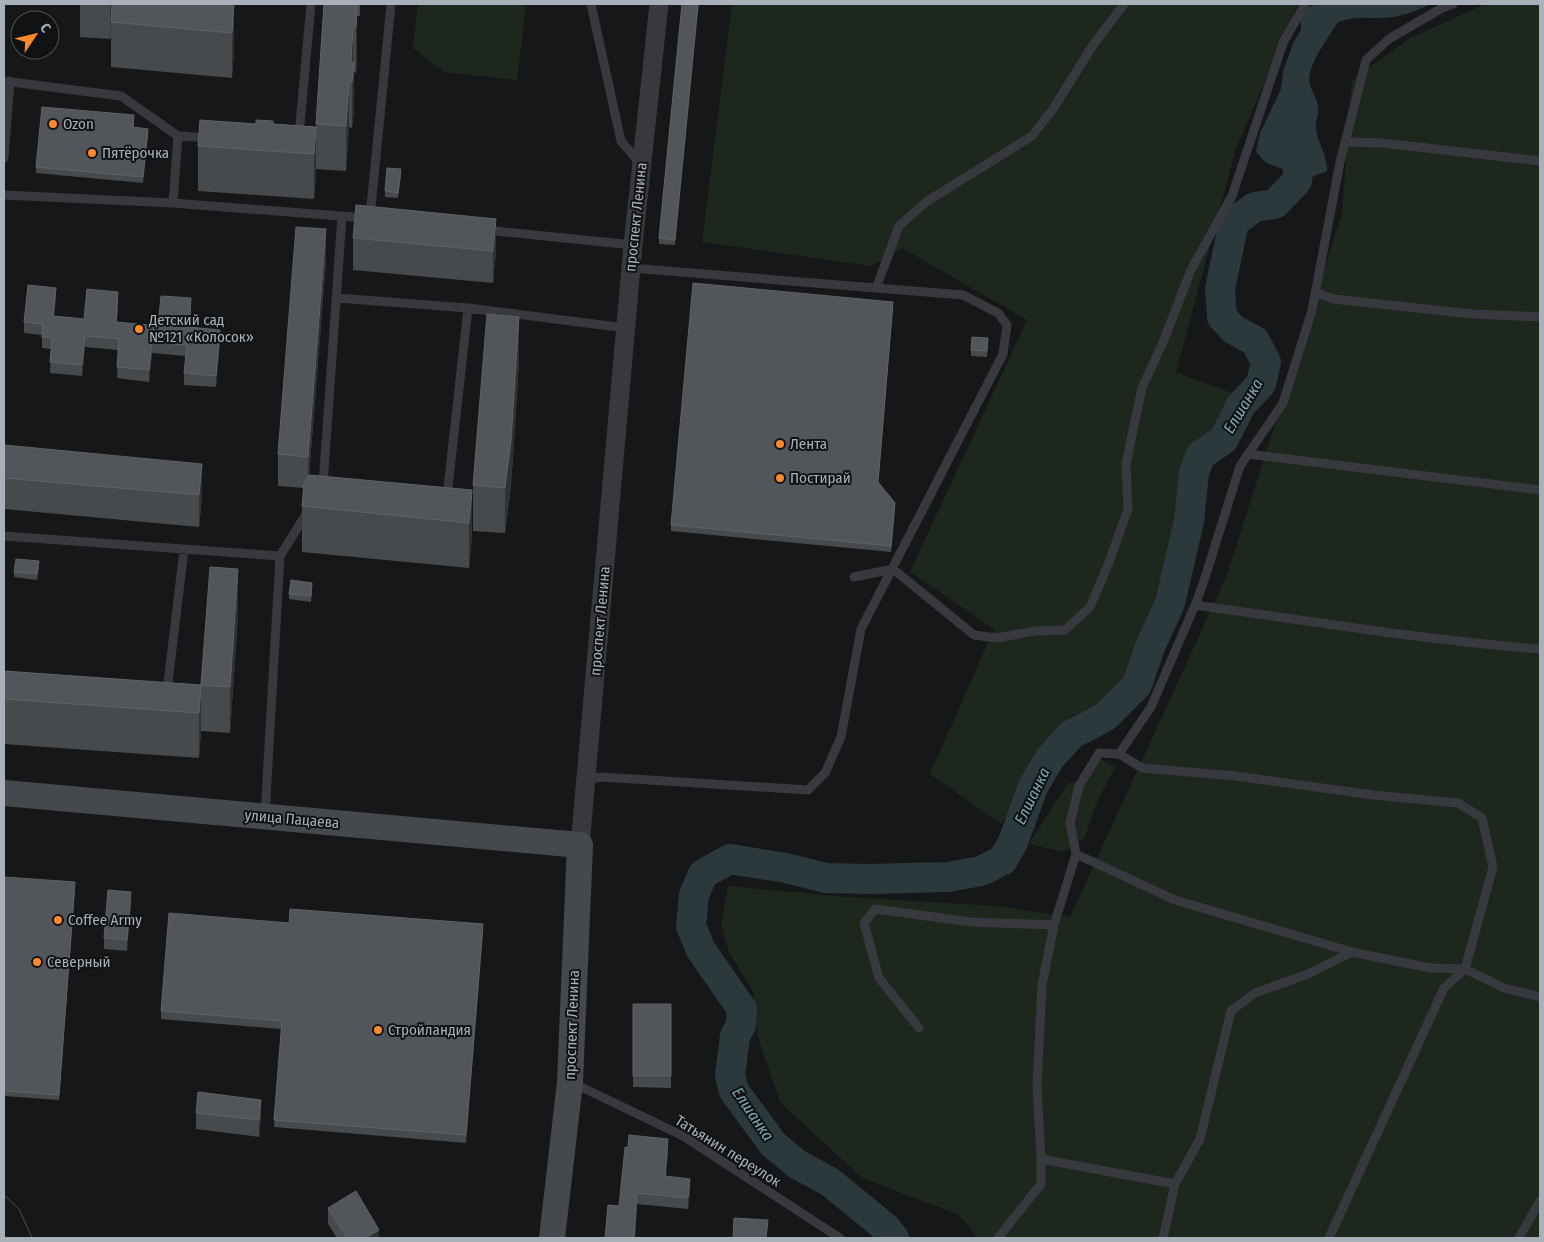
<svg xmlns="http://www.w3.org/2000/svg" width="1544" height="1242" viewBox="0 0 1544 1242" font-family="'Fira Sans Condensed',sans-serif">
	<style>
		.green { fill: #1e271e }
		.water { fill: #2b393d }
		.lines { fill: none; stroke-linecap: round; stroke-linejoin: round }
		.river { stroke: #2b393d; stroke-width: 30 }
		.lane { stroke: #37393e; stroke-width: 9 }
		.street { stroke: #37393e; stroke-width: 19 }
		.secondary { stroke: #45494e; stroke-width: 26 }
		.tram { stroke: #4a4e53; stroke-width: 1 }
		.wall { fill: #474a4d }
		.shaded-wall { fill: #2f3133 }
		.building { fill: #525559; stroke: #5f6368 }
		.poi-dot { fill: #fb882b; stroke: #111213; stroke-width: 2 }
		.labels { text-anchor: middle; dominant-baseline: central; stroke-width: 4; stroke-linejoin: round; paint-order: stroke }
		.poi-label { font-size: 15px; fill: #a8b1b9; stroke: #111213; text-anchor: start }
		.street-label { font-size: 15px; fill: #a8b1b9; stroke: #111213 }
		.water-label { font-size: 16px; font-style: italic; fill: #7da8b6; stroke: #111213 }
	</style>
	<rect width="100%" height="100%" fill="#161718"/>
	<!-- green -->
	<path class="green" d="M418,4H526L517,80L444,72L413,48Z
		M732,4H1298L1236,149L1176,372L1234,394L1121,697L1071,716L1001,824L930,774L994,629L910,572L1027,320L902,248L871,266L702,242Z
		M1485,4H1540V1238H978L959,1215L862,1178L780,1102L759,1041L753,991L729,953L721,923L728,886L847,897L996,906L1070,917L1227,575L1342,213L1352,80L1410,38Z
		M1099,758L1115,767L1096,804L1085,837L1064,852L1029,844L1068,783H1075Z"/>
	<!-- water -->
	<path class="water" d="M1316,4H1431C1414,12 1396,19 1377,18C1358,18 1358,16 1338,22C1329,37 1305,67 1310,85C1312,92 1317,98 1318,106C1319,114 1315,122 1316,130C1319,145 1327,155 1327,171L1309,178L1266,163L1256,152L1260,133L1281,89L1283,71L1294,41L1301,30V18L1307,8Z"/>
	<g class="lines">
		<!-- river -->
		<path class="river" d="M894,1238L886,1228L830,1182L797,1164L773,1144L734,1091L730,1075L735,1036L741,1025L742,1009L701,950L691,926L694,895L703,874L730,859L786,868L826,878L869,879L948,877L981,871L1003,860L1013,842L1033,787L1050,758L1072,734L1105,717L1137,685L1150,647L1170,603L1189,521L1194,473L1200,456L1224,439L1241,405L1261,384L1266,362L1255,341L1233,329L1222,317L1220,289L1234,222L1255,207L1275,204L1297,181L1302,135"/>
		<!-- lane -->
		<path class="lane" d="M591,4L621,141L640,163
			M4,81L121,96L178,136L210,138
			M299,135L311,4
			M178,136L173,203L366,218
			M1345,142L1383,143L1540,161
			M4,158L10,81
			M4,195L173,203
			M370,217L391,4
			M486,230L633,245
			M877,286L899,226L926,202L1032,136L1053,109L1093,45L1124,4
			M1315,292L1333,299L1473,314L1540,317
			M337,298L468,308L626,328
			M1248,454L1540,490
			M323,485L342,216
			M443,495L447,496L468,308
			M4,536L280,556
			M854,577L893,569L974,635L997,638L1035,631L1065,630L1090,607L1108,565L1128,509L1126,464L1142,388L1163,342L1191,270L1232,196L1283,43L1305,4
			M1195,605C1310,621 1424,640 1540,649
			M164,691H167L184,550
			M1119,754L1142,768L1236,776L1373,795L1458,803L1482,818L1493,867L1465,969L1444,988L1329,1238
			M586,779L602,777L808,790L825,773L841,737L861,629L1003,354L1007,325L998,313L963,295L631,268
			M265,815L280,556L308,511
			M1076,854L1175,900L1352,952L1430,968L1465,969L1504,988L1540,997
			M919,1028L879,978L864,923L875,909L971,922L1054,925
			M573,1083L683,1136L840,1238
			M1175,1184L1041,1159L1037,1086L1042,985L1054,925L1076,854L1070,823L1079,786L1099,753L1119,754L1151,707L1195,605L1203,584L1240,466L1283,403L1312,310L1340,162L1366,60L1389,39L1442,8L1453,4
			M998,1238L1041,1184V1159
			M1163,1238L1175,1184L1200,1139L1231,1011L1255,993L1308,974L1352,952
			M1519,1238L1540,1201"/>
		<!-- street -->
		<path class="street" d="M580,845L633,245L659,4"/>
		<!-- secondary -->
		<path class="secondary" d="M4,793L580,845L570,1082L552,1238"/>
		<!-- tram -->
		<path class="tram" d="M4,1195L19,1209L32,1238"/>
	</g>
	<!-- wall -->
	<path class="wall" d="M80,4H234V48L232,78L111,67V37L110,39L80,37Z
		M324,4H360V16H357V52L356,73L354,72V107L352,128L349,127L346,171L316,169V124Z
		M682,4L675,245L659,244V238Z
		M134,121V127L148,134L143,183L36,173V167Z
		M273,124L316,127V172L314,199L198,191V146Z
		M401,175L398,198L385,197V191Z
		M353,238L496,251L493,283L353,270Z
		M326,261L309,476L472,490V535L469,568L302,552V506L304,488L278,486V454Z
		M56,299L54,316L84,319L118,303L117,322L158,326L191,309L190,327L220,341L216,387L184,385V373L186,356L152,353L149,382L117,378L118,350L85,347L82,376L50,373L51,349L42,348V335L24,333V322Z
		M893,307L878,483L895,509L891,552L671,531V525Z
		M988,338L987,357L971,356V350Z
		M519,362L511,486L505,533L473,531V485Z
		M4,445L202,496L199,527L4,509Z
		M39,567L37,580L14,577V572Z
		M312,588L311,602L289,599V594Z
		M238,614L230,733L201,731L199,758L4,744V671L201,685Z
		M4,877L75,888L59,1100L4,1096Z
		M131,903L127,951L104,949V938Z
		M289,923L483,932L466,1143L274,1127L281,1029L161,1019V1011Z
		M633,1004H671V1088L633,1087Z
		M196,1113L261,1116L259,1137L196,1129Z
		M668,1150L666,1176L690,1190L688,1209L637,1204L635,1238L619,1206Z
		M328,1208L379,1238H337L328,1224Z"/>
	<!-- shaded-wall -->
	<path class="shaded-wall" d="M110,4H114L111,22L110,39Z
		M234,4V48L232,78V33Z
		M698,4H699L675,245V240Z
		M357,6V52L356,73V27Z
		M353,27L354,107L352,128V82L351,62Z
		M349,82V127L346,171V126Z
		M316,127V172L314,199V154Z
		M496,219V251L493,283V251Z
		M326,229V261L308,488V457Z
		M56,288V299L53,327V316Z
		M118,292V303L116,333V322Z
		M191,298V309L189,338V327Z
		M893,302V307L878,488V482Z
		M519,317V362L511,486L505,533V488Z
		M220,330V341L216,387V376Z
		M85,336V347L82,376V365Z
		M152,342V353L149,382V370Z
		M202,464V496L199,527V495Z
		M472,490V535L469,568V523Z
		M238,569V614L230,733V687Z
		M201,685V731L199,758V713Z
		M75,882V888L59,1100V1095Z
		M131,892V903L127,951V940Z
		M483,924V932L466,1143V1135Z
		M261,1100V1116L259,1137V1120Z
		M668,1139V1150L665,1187V1176Z
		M690,1179V1190L688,1209V1198Z
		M637,1193V1204L635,1238H634Z
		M379,1230V1238H365Z"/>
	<!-- building -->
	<path class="building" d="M112,4H234L232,33L111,22Z
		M324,4H354V6H357L356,27H353L351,62H354L352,82H349L346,126L316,124Z
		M682,4H698L675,240L659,238Z
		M42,107L134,115L133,127L148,129L143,177L36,167Z
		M200,120L256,124V120L273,121V124L316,127L314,154L198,146Z
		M387,168L401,169L398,193L385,191Z
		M356,205L496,219L493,251L353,238Z
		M296,227L326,229L308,457L278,454Z
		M693,283L893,302L878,482L895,503L891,546L671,525Z
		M28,285L56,288L53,316L84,319L87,289L118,292L116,322L158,326L161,296L191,298L189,327L220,330L216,376L184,373L187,345L152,342L149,370L117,367L119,339L85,336L82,365L50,362L52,338L42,337L43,324L24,322Z
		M487,314L519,317L511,440L505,488L473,485Z
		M972,337L988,338L987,351L971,350Z
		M4,445L202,464L199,495L4,478Z
		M309,475L472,490L469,523L302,506L304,483Z
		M16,559L39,561L37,574L14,572Z
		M210,567L238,569L230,687L201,685Z
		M291,580L312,583L311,596L289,594Z
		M4,671L201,685L199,713L4,699Z
		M4,877L75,882L59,1095L4,1091Z
		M108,890L131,892L127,940L104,938Z
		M290,909L483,924L466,1135L274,1120L282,1021L161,1011L169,913L289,923Z
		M633,1004H671V1076H633Z
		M198,1092L261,1100L259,1120L196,1113Z
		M629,1135L668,1139L665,1176L690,1179L688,1198L637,1193L634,1238H605L608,1205L619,1206L625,1147H628Z
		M356,1191L379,1230L365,1238H347L328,1208Z
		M734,1218L768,1220L766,1238H733Z"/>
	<!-- markers -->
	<g class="poi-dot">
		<circle cx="53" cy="124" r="5"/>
		<circle cx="92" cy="153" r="5"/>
		<circle cx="139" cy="329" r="5"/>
		<circle cx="780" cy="444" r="5"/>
		<circle cx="780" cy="478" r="5"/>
		<circle cx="58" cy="920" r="5"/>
		<circle cx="37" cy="962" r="5"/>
		<circle cx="378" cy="1030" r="5"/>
	</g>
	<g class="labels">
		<!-- poi labels -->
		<g class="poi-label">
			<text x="63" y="124">Ozon</text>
			<text x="102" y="153">Пятёрочка</text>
			<text x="149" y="320">Детский сад<tspan x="149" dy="17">№121 «Колосок»</tspan></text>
			<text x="790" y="444">Лента</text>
			<text x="790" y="478">Постирай</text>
			<text x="68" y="920">Coffee Army</text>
			<text x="47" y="962">Северный</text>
			<text x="388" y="1030">Стройландия</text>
		</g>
		<!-- street labels -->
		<g class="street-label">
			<text transform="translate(636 217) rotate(-84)">проспект Ленина</text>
			<text transform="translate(600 621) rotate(-85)">проспект Ленина</text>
			<text transform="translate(292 819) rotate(5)">улица Пацаева</text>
			<text transform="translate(572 1025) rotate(-88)">проспект Ленина</text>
			<text transform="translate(728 1151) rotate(32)">Татьянин переулок</text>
		</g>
		<!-- water labels -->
		<g class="water-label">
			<text transform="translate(1243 406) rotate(-59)">Елшанка</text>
			<text transform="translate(1032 796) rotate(-64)">Елшанка</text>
			<text transform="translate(753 1114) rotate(56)">Елшанка</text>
		</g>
	</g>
	<!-- border -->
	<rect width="1544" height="1242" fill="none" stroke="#a8b1b9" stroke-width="10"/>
	<!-- north arrow -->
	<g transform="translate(35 35) rotate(55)"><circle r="24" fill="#111213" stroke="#4d5255"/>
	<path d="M0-4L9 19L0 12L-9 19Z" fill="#fb882b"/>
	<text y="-8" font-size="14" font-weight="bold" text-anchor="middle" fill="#a8b1b9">С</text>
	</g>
</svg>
